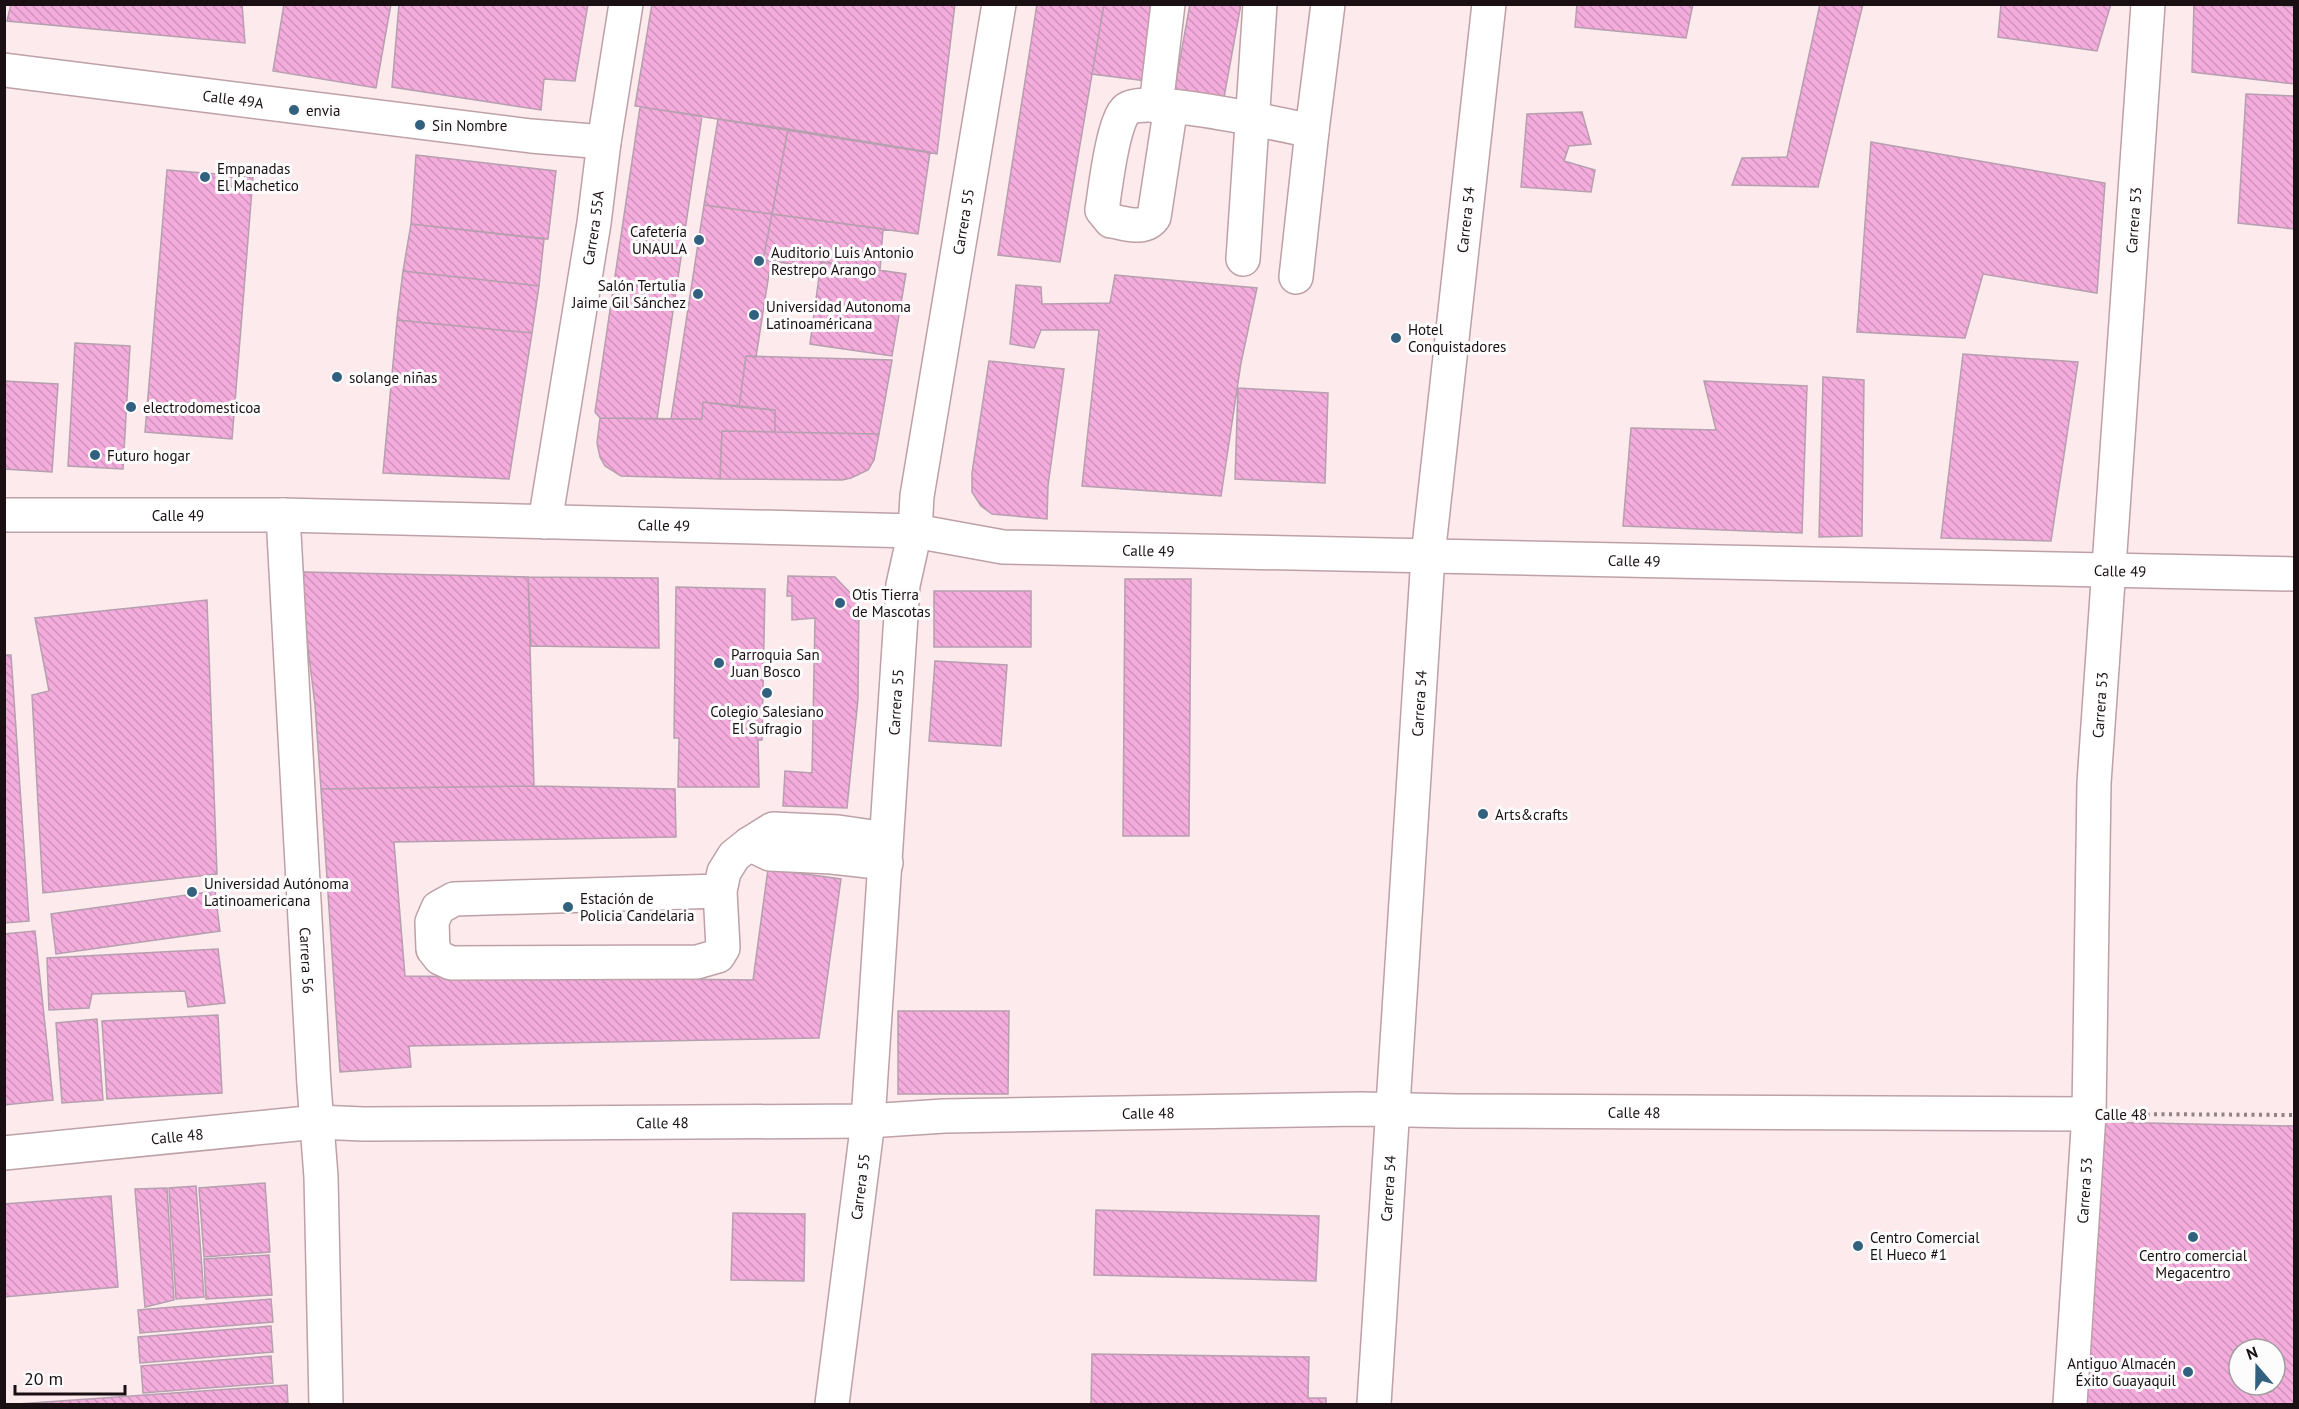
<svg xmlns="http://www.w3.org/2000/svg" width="2299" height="1409" viewBox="0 0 2299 1409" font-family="'PT Sans',sans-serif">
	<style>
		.building { fill: url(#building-back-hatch); stroke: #b69fae; stroke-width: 1.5; fill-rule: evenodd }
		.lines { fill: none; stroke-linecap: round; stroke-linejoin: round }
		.minor-casing { stroke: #bda1a7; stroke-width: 36 }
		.major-casing { stroke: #bda1a7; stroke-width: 36 }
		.path { stroke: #908285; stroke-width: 4; stroke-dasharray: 3 4.5; stroke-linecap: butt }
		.minor { stroke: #fff; stroke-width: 33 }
		.major { stroke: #fff; stroke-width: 33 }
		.poi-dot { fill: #31617f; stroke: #fcfcfc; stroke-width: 2 }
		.labels { text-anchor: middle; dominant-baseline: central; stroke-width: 6; stroke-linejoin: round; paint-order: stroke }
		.street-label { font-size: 15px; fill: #1a1013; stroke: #fcfcfc }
		.poi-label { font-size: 15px; fill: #1a1013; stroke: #fcfcfc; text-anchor: start }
	</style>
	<defs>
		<pattern id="building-back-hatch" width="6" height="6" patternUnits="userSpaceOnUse" patternTransform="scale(1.5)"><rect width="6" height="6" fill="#f3acdc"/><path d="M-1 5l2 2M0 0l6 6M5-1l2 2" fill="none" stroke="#d093bc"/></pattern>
	</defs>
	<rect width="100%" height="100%" fill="#fceaed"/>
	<!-- building -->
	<path class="building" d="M11,4H242L245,43L7,21Z
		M284,4H391L376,88L273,71Z
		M399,4H588L575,81L544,79L541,110L392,87Z
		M652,4H955L937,154L635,106Z
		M1037,4H1104L1060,262L998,255Z
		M1104,4H1155L1146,81L1092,74Z
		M1190,4H1241L1223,103L1173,98Z
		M1577,4H1693L1686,38L1575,27Z
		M1820,4H1863L1818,187L1732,185L1742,158L1787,157Z
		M2001,4H2111L2097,51L1998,37Z
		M2194,4H2272L2294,7V84L2192,72Z
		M2246,94L2294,96V229L2238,223Z
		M640,107L702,116L657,419L600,418L595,412Z
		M1582,112L1591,144L1569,146L1564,161L1595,170L1591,192L1521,187L1527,114Z
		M718,119L788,129L772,214L704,205Z
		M788,129L930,152L918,234L772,214Z
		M1871,142L2105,183L2097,293L1983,274L1965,338L1857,332Z
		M416,155L556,171L548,239L411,224Z
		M167,170L253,177L232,439L145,432Z
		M704,205L772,214L763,260L771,261L756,357L746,356L739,407L703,402L702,419H671Z
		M772,214L883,229L880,270L821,262V268L763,260Z
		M411,224L544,239L539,286L403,271Z
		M821,262L906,274L892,356L810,344Z
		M403,271L539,286L532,333L397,320Z
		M1115,275L1257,288L1241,363L1221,496L1082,486L1099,330H1041L1034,348L1010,344L1016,285L1041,287L1042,304L1110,303Z
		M397,320L532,333L509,479L383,473Z
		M75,343L130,346L123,469L68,466Z
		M1963,354L2078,362L2051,541L1941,538Z
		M746,356L892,360L879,434L775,432V410L739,407Z
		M989,361L1064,369L1048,486L1047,519L992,514L981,506L972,492V473Z
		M1823,377L1864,380L1862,536L1819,537Z
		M4,381L58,384L52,472L4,469Z
		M1704,381L1807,386L1802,533L1623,526L1631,428L1716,430Z
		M1238,388L1328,393L1325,483L1235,479Z
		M703,402L775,410V432L722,431L720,479L621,476L605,466L600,457L597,443L600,418L702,419Z
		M722,431L775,432L879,434L874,460L868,470L851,478L842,480L720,479Z
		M304,572L528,577L534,786L321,789L315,705L302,599Z
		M788,576L835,577L859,602L858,699L847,808L783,806L785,771L812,773L815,618L792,620V596H787Z
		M528,577L658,578L659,648L531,646Z
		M1125,579H1191L1189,836H1123Z
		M676,587L765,589L762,740H758L759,787H678L679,738H674Z
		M934,591H1031V647H934Z
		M207,600L217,874L43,893L32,695L49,691L35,618Z
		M4,655H11L29,921L4,923Z
		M935,661L1007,665L1001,746L929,741Z
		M534,786L675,789L676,837L394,842L405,976L753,980L768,869L841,879L819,1038L409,1046L411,1067L340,1072L321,789Z
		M215,891L220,931L56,954L51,914Z
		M35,931L53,1100L4,1105V934Z
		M218,949L225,1003L188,1007L185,991L92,994L89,1008L49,1010L47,958Z
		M898,1011H1009L1008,1094H898Z
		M218,1015L222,1093L107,1099L102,1021Z
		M97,1019L103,1100L62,1103L56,1023Z
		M2100,1122L2294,1126V1404H2081ZM2239,1349H2275V1385H2239Z
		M265,1183L270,1252L204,1257L199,1188Z
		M196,1186L204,1297L176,1299L169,1188Z
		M167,1188L174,1300L145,1307L135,1189Z
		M111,1196L118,1287L4,1297V1204Z
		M1096,1210L1319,1216L1316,1281L1094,1275Z
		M733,1213L805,1214L804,1281L731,1280Z
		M269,1255L272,1295L206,1299L204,1259Z
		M271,1299L273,1322L140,1333L138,1310Z
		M271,1326L273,1352L140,1363L138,1337Z
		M1092,1354L1309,1357L1308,1398H1326V1404H1091Z
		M271,1356L273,1383L143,1393L141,1366Z
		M287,1385L288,1404H17Z"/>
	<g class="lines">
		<!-- minor casing -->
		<g class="minor-casing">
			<g id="minor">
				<path id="s1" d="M4,70L531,136L604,142"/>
				<path d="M1156,106L1168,4"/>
				<path d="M1171,106L1154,217C1144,231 1126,223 1111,221L1102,210C1105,191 1113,119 1127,109C1145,94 1283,125 1312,131"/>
				<path d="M1243,259L1260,4"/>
				<path d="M1296,277L1312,131L1328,4"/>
				<path id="s2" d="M283,515L314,1085L321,1177L326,1404"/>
				<path id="s3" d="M545,522L594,223L604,142L626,4"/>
				<path d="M749,844L770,854L832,857L886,863"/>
				<path d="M720,891L454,899L438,908L432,922L433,949L440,958L451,963L697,962L718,956L723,948L720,891L724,872L734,856L749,844L773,829L838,832L886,839"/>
				<path id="s4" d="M4,1153L317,1122L363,1124L868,1121L944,1116L1359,1109L1457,1111L2089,1114"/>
				<path id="s5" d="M832,1404L868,1121L903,585L915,531L917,496L999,4"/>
				<path id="s6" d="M1374,1404L1428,556L1489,4"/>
				<path id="s7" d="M2070,1404L2089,1114L2094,783L2148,4"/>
			</g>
		</g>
		<!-- major casing -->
		<g class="major-casing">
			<g id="major">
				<path id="s8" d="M4,515H283L915,531L1003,547L2294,574"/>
			</g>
		</g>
		<!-- path -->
		<path class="path" d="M2124,1114L2294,1115"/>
		<!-- minor -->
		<use href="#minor" class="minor"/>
		<!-- major -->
		<use href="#major" class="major"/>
	</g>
	<!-- markers -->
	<g class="poi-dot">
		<circle cx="294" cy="110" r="6"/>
		<circle cx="420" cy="125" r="6"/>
		<circle cx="205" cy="177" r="6"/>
		<circle cx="699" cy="240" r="6"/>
		<circle cx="759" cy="261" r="6"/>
		<circle cx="698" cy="294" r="6"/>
		<circle cx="754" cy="315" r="6"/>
		<circle cx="1396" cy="338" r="6"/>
		<circle cx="337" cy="377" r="6"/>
		<circle cx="131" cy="407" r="6"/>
		<circle cx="95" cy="455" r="6"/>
		<circle cx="840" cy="603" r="6"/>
		<circle cx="719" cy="663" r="6"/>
		<circle cx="767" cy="693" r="6"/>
		<circle cx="1483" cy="814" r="6"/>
		<circle cx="192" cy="892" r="6"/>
		<circle cx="568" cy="907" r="6"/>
		<circle cx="2193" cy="1237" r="6"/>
		<circle cx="1858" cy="1246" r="6"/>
		<circle cx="2188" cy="1372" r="6"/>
	</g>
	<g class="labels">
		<!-- street labels -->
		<g class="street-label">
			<text stroke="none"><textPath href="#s1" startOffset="231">Calle 49A</textPath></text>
			<text stroke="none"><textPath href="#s7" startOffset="1186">Carrera 53</textPath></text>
			<text stroke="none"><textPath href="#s6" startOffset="1188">Carrera 54</textPath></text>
			<text stroke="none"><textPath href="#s5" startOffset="1191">Carrera 55</textPath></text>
			<text stroke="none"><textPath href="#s3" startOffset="298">Carrera 55A</textPath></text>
			<text stroke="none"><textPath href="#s8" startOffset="174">Calle 49</textPath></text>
			<text stroke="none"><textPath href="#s8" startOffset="660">Calle 49</textPath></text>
			<text stroke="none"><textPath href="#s8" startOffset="1146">Calle 49</textPath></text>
			<text stroke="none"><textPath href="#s8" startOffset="1632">Calle 49</textPath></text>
			<text stroke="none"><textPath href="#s8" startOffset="2118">Calle 49</textPath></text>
			<text stroke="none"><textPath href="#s5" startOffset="705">Carrera 55</textPath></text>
			<text stroke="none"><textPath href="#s6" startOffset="702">Carrera 54</textPath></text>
			<text stroke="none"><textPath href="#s7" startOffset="700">Carrera 53</textPath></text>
			<text stroke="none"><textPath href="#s2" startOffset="446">Carrera 56</textPath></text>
			<text stroke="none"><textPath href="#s4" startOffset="1632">Calle 48</textPath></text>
			<text stroke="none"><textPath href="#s4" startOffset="1146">Calle 48</textPath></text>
			<text x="2121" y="1114">Calle 48</text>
			<text stroke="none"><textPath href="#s4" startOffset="660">Calle 48</textPath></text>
			<text stroke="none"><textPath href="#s4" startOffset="174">Calle 48</textPath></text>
			<text stroke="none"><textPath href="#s5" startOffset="219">Carrera 55</textPath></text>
			<text stroke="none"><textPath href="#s6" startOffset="216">Carrera 54</textPath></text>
			<text stroke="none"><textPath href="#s7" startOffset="214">Carrera 53</textPath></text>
		</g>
		<!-- poi labels -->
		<g class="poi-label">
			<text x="306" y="110">envia</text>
			<text x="432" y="125">Sin Nombre</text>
			<text x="217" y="168">Empanadas<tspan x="217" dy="17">El Machetico</tspan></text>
			<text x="687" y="231" text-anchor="end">Cafetería<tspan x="687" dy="17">UNAULA</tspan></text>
			<text x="771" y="252">Auditorio Luis Antonio<tspan x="771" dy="17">Restrepo Arango</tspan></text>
			<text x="686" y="285" text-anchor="end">Salón Tertulia<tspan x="686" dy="17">Jaime Gil Sánchez</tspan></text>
			<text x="766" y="306">Universidad Autonoma<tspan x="766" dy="17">Latinoaméricana</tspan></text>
			<text x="1408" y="329">Hotel<tspan x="1408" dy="17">Conquistadores</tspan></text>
			<text x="349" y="377">solange niñas</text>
			<text x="143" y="407">electrodomesticoa</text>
			<text x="107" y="455">Futuro hogar</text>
			<text x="852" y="594">Otis Tierra<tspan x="852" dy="17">de Mascotas</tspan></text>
			<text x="731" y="654">Parroquia San<tspan x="731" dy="17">Juan Bosco</tspan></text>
			<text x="767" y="711" text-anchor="middle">Colegio Salesiano<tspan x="767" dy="17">El Sufragio</tspan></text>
			<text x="1495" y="814">Arts&amp;crafts</text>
			<text x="204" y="883">Universidad Autónoma<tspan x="204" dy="17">Latinoamericana</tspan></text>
			<text x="580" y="898">Estación de<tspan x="580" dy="17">Policia Candelaria</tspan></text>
			<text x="1870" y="1237">Centro Comercial<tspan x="1870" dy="17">El Hueco #1</tspan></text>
			<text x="2193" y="1255" text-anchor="middle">Centro comercial<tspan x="2193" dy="17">Megacentro</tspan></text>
			<text x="2176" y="1363" text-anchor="end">Antiguo Almacén<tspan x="2176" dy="17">Éxito Guayaquil</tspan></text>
		</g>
	</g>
	<!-- border -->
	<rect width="2299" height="1409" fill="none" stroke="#1a1013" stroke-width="12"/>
	<!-- north arrow -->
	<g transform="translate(2257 1367) rotate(340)"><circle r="28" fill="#fcfcfc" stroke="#a29e9f" stroke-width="1.5"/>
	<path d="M0-4.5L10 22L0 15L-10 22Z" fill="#31617f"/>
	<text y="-9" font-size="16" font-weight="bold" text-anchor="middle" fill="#1a1013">N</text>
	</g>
	<!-- scale -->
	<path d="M15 1385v9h110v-9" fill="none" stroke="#1a1013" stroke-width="3"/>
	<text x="24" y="1385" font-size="18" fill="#1a1013" stroke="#fcfcfc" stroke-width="4.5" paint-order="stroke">20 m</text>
</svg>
